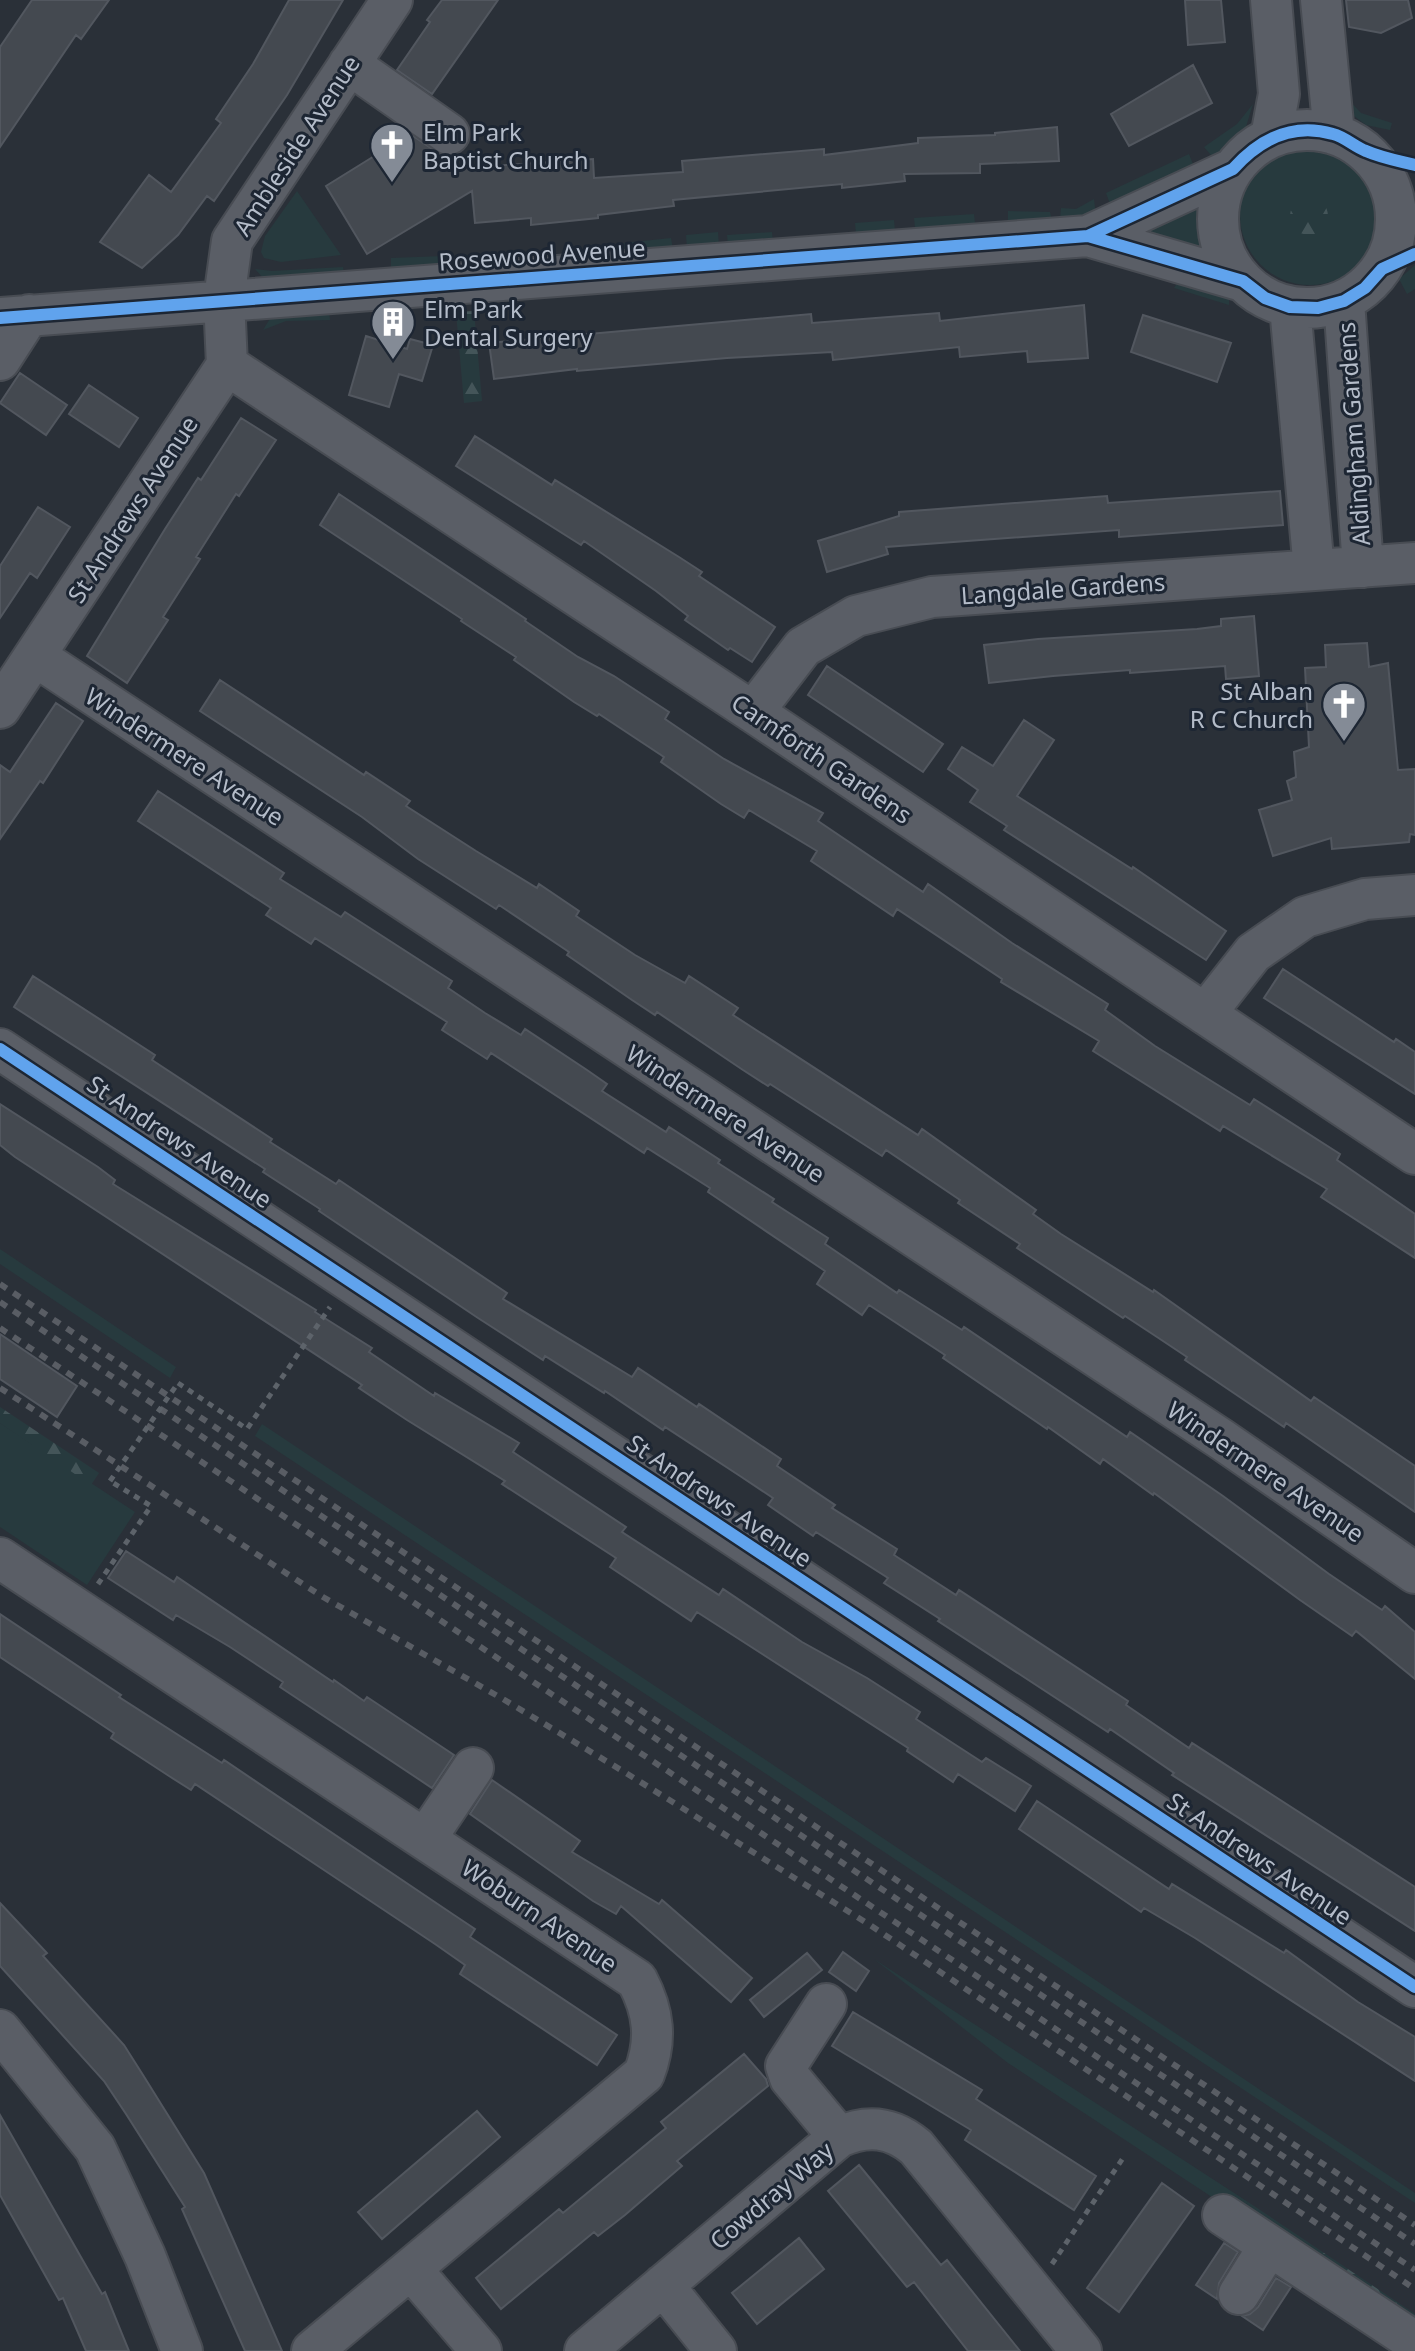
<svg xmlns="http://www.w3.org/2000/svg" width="1415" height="2351" viewBox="0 0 1415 2351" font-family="'Noto Sans',sans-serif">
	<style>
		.green { fill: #273a3e }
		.forest { fill: url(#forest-firs) }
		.building { fill: #444950; stroke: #52575f; stroke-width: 2 }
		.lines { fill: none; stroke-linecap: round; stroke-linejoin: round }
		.minor-casing { stroke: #484c53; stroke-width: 44 }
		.path { stroke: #5d636a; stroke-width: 5; stroke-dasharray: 6 6; stroke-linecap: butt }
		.minor { stroke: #5a5e66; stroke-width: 40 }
		.rail { stroke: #595d64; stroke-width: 6; stroke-dasharray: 8 8; stroke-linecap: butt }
		.path-bridge { stroke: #5d636a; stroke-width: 5; stroke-dasharray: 6 6; stroke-linecap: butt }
		.cycleway-casing { stroke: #1d2633; stroke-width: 17 }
		.cycleway { stroke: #60a3ed; stroke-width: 12 }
		.labels { text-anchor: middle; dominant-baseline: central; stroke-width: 6; stroke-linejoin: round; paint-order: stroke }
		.poi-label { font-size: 24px; fill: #b4bcc9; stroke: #1d2633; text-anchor: start }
		.street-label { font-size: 24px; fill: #b4bcc9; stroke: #1d2633 }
	</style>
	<defs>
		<pattern id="forest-firs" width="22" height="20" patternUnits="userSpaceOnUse" patternTransform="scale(2)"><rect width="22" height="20" fill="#273a3e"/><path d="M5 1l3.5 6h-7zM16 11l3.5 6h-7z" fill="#445559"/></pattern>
	</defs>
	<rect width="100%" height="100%" fill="#2a3038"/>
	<!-- green -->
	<path class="green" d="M1346,97L1361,113L1392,123L1390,130L1366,125L1346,110Z
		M1253,104L1245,130L1216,161L1204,147L1237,124Z
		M1240 215a70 70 0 1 1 140 0a70 70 0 1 1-140 0Z
		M1189,154L1197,174L1113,212L1106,193Z
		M297,191L341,255L281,262L264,258L261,252L265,236Z
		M1094,199L1096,216L1060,218L1061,208L1076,209Z
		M1207,201L1205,237L1212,257L1127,229Z
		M1008,211L1050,212L1052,221L1008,220Z
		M974,214L975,223L915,228L914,218Z
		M894,220L895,231L856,234L855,223Z
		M718,232L719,246L687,249L686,235Z
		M772,232L773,243L728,246L727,235Z
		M671,238L673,250L625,255L624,243Z
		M523,253L524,263L391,268V258Z
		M1415,265V289L1407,294L1399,279Z
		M343,267L344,273L264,279L255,269L272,271Z
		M1178,282L1229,298V305L1174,288Z
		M329,310L330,320L286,321L263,330L271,317Z
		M0,1249L176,1367L170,1378L0,1264Z
		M0,1423L135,1512L87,1585L0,1527Z
		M262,1424L1415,2193V2203L255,1436Z
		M874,1959L1248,2202L1239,2214L1221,2203L1008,2063Z"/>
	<!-- forest -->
	<path class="forest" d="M1290 216a19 19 0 1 1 38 0a19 19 0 1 1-38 0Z
		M474,311L482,401L464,403L456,312Z
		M0,1407L99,1473L91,1485L0,1423Z
		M1248,2202L1415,2314V2334L1239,2214Z"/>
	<!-- building -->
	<path class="building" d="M32,0H109L81,39L76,35L0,147V47Z
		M289,0H343L287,95L214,201L207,196L178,235L142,268L100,242L149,175L171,192L221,123L216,119L253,64Z
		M442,0H498L432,94L397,70L430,22L427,20Z
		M1185,0H1221L1225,42L1188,45Z
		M1346,0H1408L1412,18L1381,33L1349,27Z
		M1193,65L1212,103L1129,146L1111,114Z
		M397,125L441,155L449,169L593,159L594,178L683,172L682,161L824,149V155L918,143V138L995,135V133L1057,127L1059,161L980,164V173L904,174L905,181L842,188V184L673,200L674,206L598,215V218L531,225V218L475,223L472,191L367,254L326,186L392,145L384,133Z
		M1084,305L1088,358L1028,362L1027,351L960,357L959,347L833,360L832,352L727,358L577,371V369L494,379L489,343L811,314L812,323L939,313L940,321Z
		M1143,315L1231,343L1217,382L1131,352Z
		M366,336L407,349L410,339L433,345L422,381L399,374L389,407L349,395Z
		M20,373L67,405L46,435L0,403Z
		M89,385L138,418L119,447L69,414Z
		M241,418L276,440L239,496L236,494L196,557L200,559L163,617L168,620L127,683L87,656L165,529L198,478L201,480Z
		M475,436L552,485L555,480L679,557L702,572L699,576L775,627L752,662L730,648L728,650L685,620L688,616L656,591L584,541L581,545L456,466Z
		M1280,491L1283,525L1119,537V530L886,547L888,554L827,572L818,541L899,516V512L1107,496L1108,503Z
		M339,494L526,619L525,621L578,657L614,676L669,712L665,719L724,759L823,813L818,821L923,892L928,884L1012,943L1108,1004L1105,1010L1155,1046L1250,1105L1254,1099L1340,1154L1337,1160L1415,1214V1258L1321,1197L1327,1189L1223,1126L1220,1131L1093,1051L1099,1041L1001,982L1002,979L897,909L893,916L811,861L817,851L749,810L744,818L721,804L661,762L664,757L599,714L597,716L574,702L514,660L516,657L461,621L462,619L320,525Z
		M38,507L70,527L37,578L30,573L0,618V566Z
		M1254,616L1259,676L1226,679L1225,666L1130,673V670L1053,676L989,683L984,645L1038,639L1197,629L1221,626V619Z
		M1367,643L1369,667L1388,663L1398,770L1415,769V835L1410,834L1409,842L1332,849L1331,838L1273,856L1259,810L1292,800L1287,781L1296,777L1294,752L1309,747L1305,668L1326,667L1325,645Z
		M827,666L943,744L923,772L808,695Z
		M220,680L364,775L366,772L410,801L406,806L476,851L537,888L539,884L579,911L576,916L635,955L685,983L689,976L738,1008L733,1015L918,1135L922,1129L1036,1210L1033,1214L1061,1234L1153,1292L1154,1290L1311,1401L1314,1397L1415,1466V1512L1286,1423L1284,1427L1185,1360L1187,1357L1157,1337L1125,1316L1123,1318L1017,1248L1020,1244L958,1203L960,1200L886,1150L882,1156L770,1084L768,1086L743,1070L657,1012L655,1015L632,1000L567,955L569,952L499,905L496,909L418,859L362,817L200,711Z
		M56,703L83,721L43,783L40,781L0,839V765L10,772Z
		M1024,720L1054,740L1017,796L1132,869L1133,867L1226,931L1206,960L1004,830L1007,826L970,802L978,790L948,769L962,747L993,766Z
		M158,791L284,873L280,879L341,917L345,912L452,981L448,988L485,1013L521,1035L525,1029L587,1070L607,1084L602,1091L666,1132L669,1127L720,1160L718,1163L774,1199L772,1202L828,1238L825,1244L897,1293L899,1290L962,1330L964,1327L1127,1437L1130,1432L1223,1496L1329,1574L1382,1610L1385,1606L1415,1632V1679L1356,1631L1352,1636L1300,1600L1154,1493L1153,1495L1103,1459L1100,1464L1048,1427L1047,1429L943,1358L945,1355L869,1305L862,1315L817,1284L825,1271L708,1192L710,1188L647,1148L644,1153L491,1053L487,1059L442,1030L447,1022L315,938L311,944L266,915L271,908L138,821Z
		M1283,969L1394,1042L1396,1039L1415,1052V1094L1264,998Z
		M33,976L155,1055L152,1060L272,1139L270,1142L336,1184L339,1180L507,1293L503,1299L632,1377L638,1368L697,1407L699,1404L781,1459L777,1466L835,1505L832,1508L897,1549L894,1555L956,1595L959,1590L1128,1701L1126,1705L1189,1748L1192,1743L1415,1887V1931L1172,1775L1174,1773L1110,1729L1108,1732L938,1621L940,1619L884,1583L888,1578L816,1532L813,1536L768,1505L773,1498L740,1476L665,1427L663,1430L605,1391L604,1393L545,1356L543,1360L478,1318L319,1211L320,1209L263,1172L265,1169L14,1007Z
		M0,1104L98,1167L115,1180L113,1184L316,1310L315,1312L372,1348L369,1352L434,1396L435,1393L519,1443L513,1452L626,1527L622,1532L719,1595L723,1589L802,1642L867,1678L920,1712L916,1719L948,1740L982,1762L986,1758L1031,1786L1015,1811L958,1774L953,1782L907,1751L908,1748L697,1612L691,1621L610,1567L616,1558L502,1484L505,1481L407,1420L359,1388L362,1385L15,1157L0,1145Z
		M0,1334L77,1386L57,1417L0,1379Z
		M126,1551L174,1582L177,1577L333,1682L334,1680L364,1701L367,1697L454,1755L432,1788L280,1687L283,1682L230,1647L176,1615L173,1620L108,1578Z
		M0,1614L121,1695L119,1697L222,1763L224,1760L454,1915L475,1929L470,1937L617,2035L597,2065L460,1974L465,1965L435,1944L195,1784L191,1790L169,1776L111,1738L114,1733L0,1657Z
		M492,1780L580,1841L572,1852L659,1904L662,1900L752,1978L731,2002L621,1906L616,1914L593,1901L470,1814Z
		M1037,1801L1169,1889L1172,1884L1284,1953L1286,1950L1358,2002L1415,2037V2081L1195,1938L1144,1908L1141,1912L1019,1829Z
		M0,1903L47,1953L43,1956L124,2045L143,2075L204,2173L282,2351H245L182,2209L185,2207L126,2114L104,2081L0,1966Z
		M843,1952L869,1971L856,1991L829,1972Z
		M807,1953L822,1970L764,2017L750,2000Z
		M853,2012L982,2090L976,2099L1096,2176L1074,2210L965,2140L971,2130L832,2046Z
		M744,2054L766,2079L768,2086L677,2161L682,2166L625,2215L598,2236L594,2232L501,2309L476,2278L559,2209L563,2213L666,2128L661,2122Z
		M477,2111L500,2137L382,2239L358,2212Z
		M0,2115L102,2294L105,2292L129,2351H86L63,2298L59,2300L0,2195Z
		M859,2165L941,2265L947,2260L1020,2351H968L914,2282L907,2287L828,2191Z
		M1162,2183L1194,2206L1119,2312L1087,2288Z
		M799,2238L824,2269L757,2324L732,2293Z
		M1224,2243L1238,2252L1219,2283L1217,2299L1196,2285Z
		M1276,2278L1291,2287L1263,2330L1242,2316L1250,2314L1258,2307Z"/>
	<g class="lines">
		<!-- minor casing -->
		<g class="minor-casing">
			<path id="minor" d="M1271,0L1279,94L1271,137
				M1321,0L1334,134
				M349,64L449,134
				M1218 219a89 89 0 1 1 178 0a89 89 0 1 1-178 0Z
				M1088,236L1243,281
				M1344,301L1363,567
				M1290,307L1314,570
				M0,318L1088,236L1233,169
				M0,360L29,315
				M227,365L753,712L1415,1154
				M35,656L1221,1439L1415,1573
				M0,708L227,365L224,299L232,241L392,0
				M753,712L803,647L856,616L932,597L1415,563
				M1205,1014L1253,953L1305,917L1365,899L1415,895
				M0,1049L1415,1987
				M0,1558L637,1980C654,2012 657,2040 644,2074L312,2351
				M426,1838L473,1768
				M826,2004L786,2066L790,2078L839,2137
				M0,2030L95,2148L145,2256L182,2351
				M1223,2215L1415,2342
				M411,2269L481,2351
				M663,2285L716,2351
				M1239,2294L1269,2246
				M585,2351L839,2137C868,2124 892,2127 916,2147L1081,2351"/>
		</g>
		<!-- path -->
		<path class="path" d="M178,1383L247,1429L330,1307
			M98,1584L151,1506L110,1481
			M1052,2264L1125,2155"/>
		<!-- minor -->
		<use href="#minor" class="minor"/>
		<!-- rail -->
		<path class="rail" d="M0,1284L1415,2225
			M0,1302L1415,2244
			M0,1328L999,1991L1415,2270
			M0,1388L323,1597L503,1699L626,1773L870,1925L1415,2289"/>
		<!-- path-bridge -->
		<path class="path-bridge" d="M110,1481L178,1383"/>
		<!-- cycleway casing -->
		<g class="cycleway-casing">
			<path id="cycleway" d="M1088,236L1243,281L1265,298L1290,307L1318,308L1344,301L1365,288L1382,269L1415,254
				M0,318L1088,236L1233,169C1259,140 1292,122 1333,134C1345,137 1355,147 1366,151C1382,158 1399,161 1415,165
				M0,1049L1415,1987"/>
		</g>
		<!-- cycleway -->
		<use href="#cycleway" class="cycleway"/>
	</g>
	<!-- icons -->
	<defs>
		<g id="church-pin" transform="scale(2.3)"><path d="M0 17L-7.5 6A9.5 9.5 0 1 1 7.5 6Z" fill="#848b96" stroke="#1d2633"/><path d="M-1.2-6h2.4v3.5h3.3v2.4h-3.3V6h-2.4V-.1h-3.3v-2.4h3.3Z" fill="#fff"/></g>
		<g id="building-pin" transform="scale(2.3)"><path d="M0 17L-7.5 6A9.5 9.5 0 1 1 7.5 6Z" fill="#848b96" stroke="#1d2633"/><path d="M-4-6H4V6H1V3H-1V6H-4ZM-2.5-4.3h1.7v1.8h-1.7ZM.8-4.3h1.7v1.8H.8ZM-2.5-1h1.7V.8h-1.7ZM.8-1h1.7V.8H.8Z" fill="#fff"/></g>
	</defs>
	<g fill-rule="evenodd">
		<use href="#church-pin" x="392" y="145"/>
		<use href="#building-pin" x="393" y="322"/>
		<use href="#church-pin" x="1344" y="704"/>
	</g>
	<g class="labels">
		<!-- poi labels -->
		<g class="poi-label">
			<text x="423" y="131">Elm Park<tspan x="423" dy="28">Baptist Church</tspan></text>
			<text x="424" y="308">Elm Park<tspan x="424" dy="28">Dental Surgery</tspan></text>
			<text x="1313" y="690" text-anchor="end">St Alban<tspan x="1313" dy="28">R C Church</tspan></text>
		</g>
		<!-- street labels -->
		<g class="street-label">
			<text transform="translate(296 145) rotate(-57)">Ambleside Avenue</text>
			<text transform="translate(542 254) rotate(-4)">Rosewood Avenue</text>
			<text transform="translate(1353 434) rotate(-94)">Aldingham Gardens</text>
			<text transform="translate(132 509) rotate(-57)">St Andrews Avenue</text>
			<text transform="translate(1063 588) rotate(-4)">Langdale Gardens</text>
			<text transform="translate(185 756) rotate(33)">Windermere Avenue</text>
			<text transform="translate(822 758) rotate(34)">Carnforth Gardens</text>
			<text transform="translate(726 1113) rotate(33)">Windermere Avenue</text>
			<text transform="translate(180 1141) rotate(34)">St Andrews Avenue</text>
			<text transform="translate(1266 1471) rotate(34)">Windermere Avenue</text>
			<text transform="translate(720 1500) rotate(34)">St Andrews Avenue</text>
			<text transform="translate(1260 1858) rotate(34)">St Andrews Avenue</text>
			<text transform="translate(540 1915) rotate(34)">Woburn Avenue</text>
			<text transform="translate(771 2195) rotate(-40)">Cowdray Way</text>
		</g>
	</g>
</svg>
